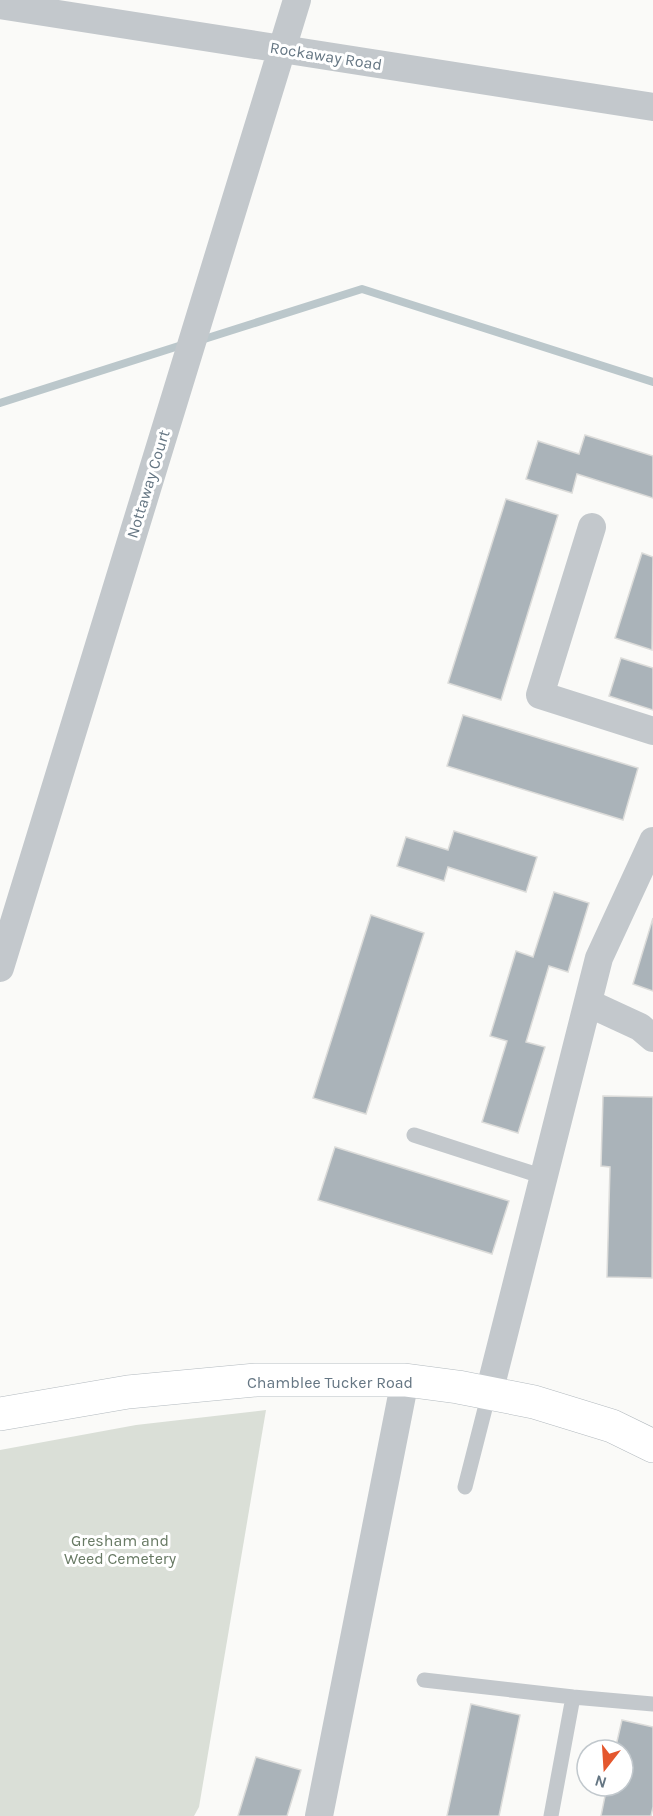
<svg xmlns="http://www.w3.org/2000/svg" width="653" height="1816" viewBox="0 0 653 1816" font-family="Karla,sans-serif">
	<style>
		.green { fill: #dadfd7 }
		.lines { fill: none; stroke-linecap: round; stroke-linejoin: round }
		.stream { stroke: #bbc7cb; stroke-width: 8 }
		.building { fill: #aab3b9; stroke: #dcdcda; stroke-width: 1.5 }
		.secondary-casing { stroke: #b3babf; stroke-width: 34 }
		.lane { stroke: #c3c8cc; stroke-width: 15 }
		.street { stroke: #c3c8cc; stroke-width: 28 }
		.secondary { stroke: #fff; stroke-width: 33 }
		.labels { text-anchor: middle; dominant-baseline: central; stroke-width: 6; stroke-linejoin: round; paint-order: stroke }
		.street-label { font-size: 16px; fill: #657683; stroke: #fff }
		.park-label { font-size: 16px; fill: #687a64; stroke: #fff }
	</style>
	<rect width="100%" height="100%" fill="#fafaf8"/>
	<!-- green -->
	<path class="green" d="M266,1410L199,1807L194,1816H0V1450L136,1425Z"/>
	<g class="lines">
		<!-- stream -->
		<path class="stream" d="M198,341L362,289L653,382
			M0,403L185,344"/>
	</g>
	<!-- building -->
	<path class="building" d="M585,435L653,456V498L577,474L572,493L526,479L538,441L579,454Z
		M506,499L558,515L501,700L448,683Z
		M642,553L653,557L652,650L615,638Z
		M621,658L653,668V710L609,696Z
		M463,715L638,768L623,820L447,766Z
		M454,831L537,857L526,892L448,867L444,881L397,866L406,837L448,850Z
		M554,892L589,903L568,972L549,966L526,1042L545,1047L518,1133L482,1122L507,1041L490,1036L516,951L533,957Z
		M371,915L424,933L366,1114L313,1098Z
		M653,918V991L633,984Z
		M603,1096L653,1097L652,1278L607,1277L610,1167L601,1166Z
		M335,1147L509,1201L492,1254L318,1200Z
		M471,1704L520,1715L499,1816H447Z
		M622,1720L653,1727V1807L651,1816H601L607,1786H623V1750H615Z
		M256,1757L301,1770L287,1816H238Z"/>
	<g class="lines">
		<!-- secondary casing -->
		<g class="secondary-casing">
			<path id="secondary" d="M0,1414L128,1392L256,1380H405L458,1387L534,1402L612,1426L653,1446"/>
		</g>
		<!-- lane -->
		<path class="lane" d="M414,1135L544,1177
			M465,1487L489,1393
			M424,1680L573,1697L653,1704
			M551,1816L573,1697"/>
		<!-- street -->
		<path class="street" d="M0,5L653,107
			M592,527L540,695L653,731
			M0,968L297,0
			M588,1003L640,1027L653,1038
			M489,1393L599,958L653,841
			M319,1816L405,1380"/>
		<!-- secondary -->
		<use href="#secondary" class="secondary"/>
	</g>
	<g class="labels">
		<!-- street labels -->
		<g class="street-label">
			<text transform="translate(326 56) rotate(9)">Rockaway Road</text>
			<text transform="translate(148 484) rotate(-73)">Nottaway Court</text>
			<text x="330" y="1382">Chamblee Tucker Road</text>
		</g>
		<!-- park labels -->
		<g class="park-label">
			<text x="120" y="1540">Gresham and<tspan x="120" dy="18">Weed Cemetery</tspan></text>
		</g>
	</g>
	<!-- north arrow -->
	<g transform="translate(605 1768) rotate(197)"><circle r="28" fill="#ffffff" stroke="#c1c8cd" stroke-width="1.5"/>
	<path d="M0-4.5L10 22L0 15L-10 22Z" fill="#e4572e"/>
	<text y="-9" font-size="16" font-weight="bold" text-anchor="middle" fill="#657683">N</text>
	</g>
</svg>
